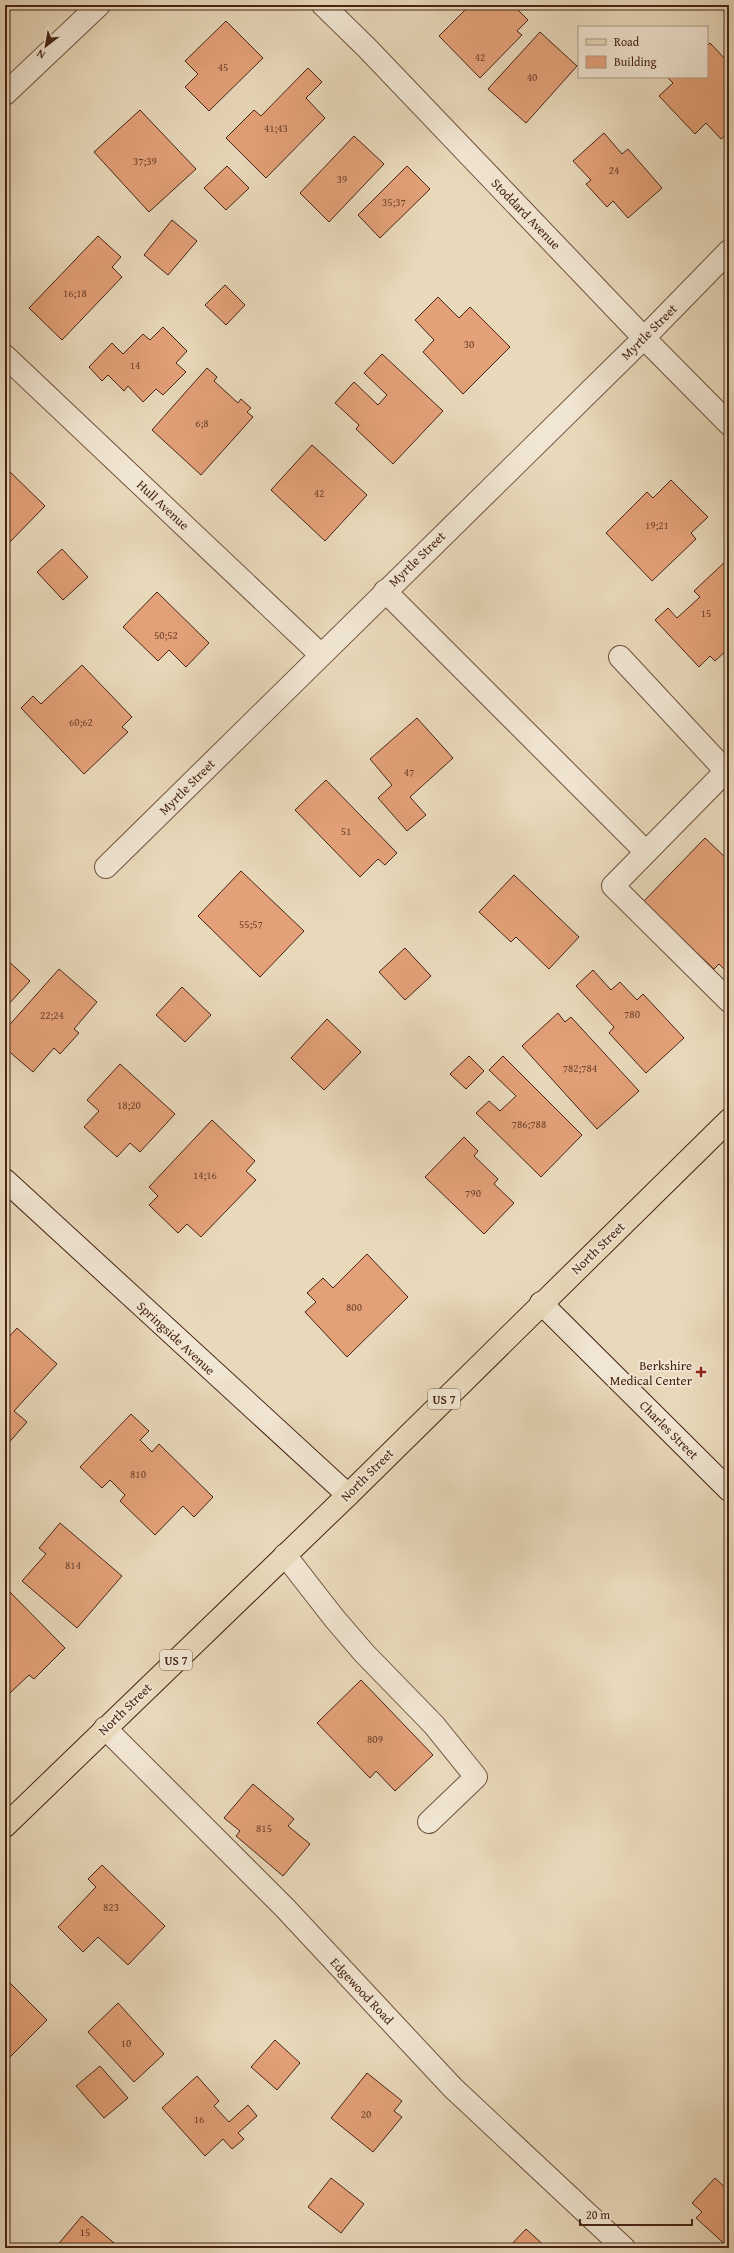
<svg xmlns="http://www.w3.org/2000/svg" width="734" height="2253" viewBox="0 0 734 2253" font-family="'Gentium Book Plus',serif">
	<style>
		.building { fill: #e4a179; stroke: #472415 }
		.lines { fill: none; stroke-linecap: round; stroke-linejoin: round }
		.lane-casing { stroke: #70513e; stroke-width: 24 }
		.street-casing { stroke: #70513e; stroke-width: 24 }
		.secondary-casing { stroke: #472415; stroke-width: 24 }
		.primary-casing { stroke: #472415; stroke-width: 24 }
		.lane { stroke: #f1e6d3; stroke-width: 22 }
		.street { stroke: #f1e6d3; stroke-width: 22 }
		.secondary { stroke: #f1e6d3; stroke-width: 22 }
		.primary { stroke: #e9d9bb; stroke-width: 22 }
		.poi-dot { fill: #8f2418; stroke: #f1e6d3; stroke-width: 1.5 }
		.labels { text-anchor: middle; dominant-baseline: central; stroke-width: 4; stroke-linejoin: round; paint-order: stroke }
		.number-label { font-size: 11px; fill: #6e432e }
		.shield { fill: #f1e6d3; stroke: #7a5e4e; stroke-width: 1 }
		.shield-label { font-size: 12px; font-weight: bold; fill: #472415 }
		.street-label { font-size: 13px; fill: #472415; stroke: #f1e6d3 }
		.poi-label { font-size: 13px; fill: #472415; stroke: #f1e6d3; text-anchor: end }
	</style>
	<rect width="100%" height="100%" fill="#e9d9bb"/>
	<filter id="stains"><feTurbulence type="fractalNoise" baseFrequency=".005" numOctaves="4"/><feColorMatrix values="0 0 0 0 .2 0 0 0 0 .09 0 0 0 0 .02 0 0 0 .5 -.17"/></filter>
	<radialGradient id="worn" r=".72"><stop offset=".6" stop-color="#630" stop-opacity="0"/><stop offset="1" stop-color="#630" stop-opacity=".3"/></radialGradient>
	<!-- building -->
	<path class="building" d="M470,5H513L528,20L517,31L522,35L480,78L439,36Z
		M226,21L263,58L209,111L185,87L198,74L185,61Z
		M540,32L577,66L526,123L488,89Z
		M710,43L729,63V132L721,139L706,123L695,134L659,96L673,83L667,77H707V46Z
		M308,68L322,82L306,98L325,118L266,178L226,138L254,110L261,116Z
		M140,110L196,169L149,212L94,152Z
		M604,133L622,154L628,149L662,188L628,218L613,201L607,207L586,184L591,180L573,161Z
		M354,136L384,164L329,222L300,193Z
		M227,166L249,188L226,210L204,188Z
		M407,166L430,189L380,238L358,215Z
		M172,220L197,241L168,275L144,255Z
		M98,236L121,257L112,267L122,277L62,340L29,308Z
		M225,285L245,305L226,325L205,305Z
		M438,297L459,318L470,307L510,347L463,394L423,352L434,340L415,320Z
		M163,327L187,351L176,363L186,372L163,395L156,389L143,402L128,386L124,391L108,375L102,381L89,367L112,343L123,354L143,334L150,340Z
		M382,354L443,411L393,464L356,429L359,425L335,403L354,382L378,405L387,395L364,373Z
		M207,368L217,377L214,381L238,403L241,399L251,408L247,412L253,417L201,475L152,430Z
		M312,445L367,495L325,541L271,490Z
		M5,467L45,506L5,547Z
		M671,480L708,517L691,533L696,539L652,581L606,533L647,492L653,498Z
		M62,549L88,577L63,600L37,572Z
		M729,558V648L715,661L710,656L699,667L655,620L668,608L677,618L700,597L694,591Z
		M157,592L209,643L186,667L169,650L158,661L123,627Z
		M82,665L132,717L122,727L128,732L84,774L21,708L33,696L41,704Z
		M417,718L453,758L410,797L426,815L407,831L378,798L392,785L370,759Z
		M326,780L397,853L385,865L378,859L360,877L295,810Z
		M705,838L727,859L729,856V974L719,964L714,969L643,902Z
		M241,871L304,931L260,977L198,916Z
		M514,875L579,937L549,969L516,937L511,942L479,912Z
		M405,948L431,976L405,1000L379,972Z
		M5,958L30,981L5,1008Z
		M59,969L97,1002L74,1029L79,1033L60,1054L54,1048L33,1072L5,1048V1030Z
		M593,970L611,990L620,982L637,1000L643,994L684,1038L646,1073L609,1033L614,1027L576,986Z
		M182,987L211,1015L185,1042L156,1015Z
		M558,1013L565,1022L571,1017L639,1091L597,1129L522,1046Z
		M327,1019L361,1052L324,1090L291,1058Z
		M469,1056L484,1071L466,1089L450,1074Z
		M503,1056L582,1135L541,1177L476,1113L489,1101L500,1111L516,1096L489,1070Z
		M120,1064L175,1114L140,1152L130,1143L117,1157L84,1127L99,1111L87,1100Z
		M212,1120L255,1161L246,1171L256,1180L201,1237L187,1224L178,1233L149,1205L158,1196L149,1187Z
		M464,1137L478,1151L474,1156L498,1179L494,1184L514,1203L484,1234L425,1177Z
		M367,1254L408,1297L347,1357L305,1312L316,1302L307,1293L323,1278L333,1288Z
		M17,1328L57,1364L14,1411L27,1422L5,1447V1341Z
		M131,1414L149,1431L140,1440L152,1452L159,1444L213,1497L194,1517L183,1506L155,1535L120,1501L125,1495L110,1480L102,1488L80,1467Z
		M60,1523L122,1576L77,1628L22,1581L46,1554L39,1548Z
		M5,1587L65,1648L34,1679L29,1675L10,1693L5,1688Z
		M361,1680L433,1755L395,1791L376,1771L370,1778L317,1723Z
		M253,1784L294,1819L288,1826L310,1844L283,1876L236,1836L240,1831L224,1818Z
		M102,1865L165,1926L128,1965L98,1937L83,1952L58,1927L96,1887L88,1879Z
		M5,1978L47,2020L5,2062Z
		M118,2003L164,2054L134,2082L88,2032Z
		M275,2040L300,2063L277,2090L251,2067Z
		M100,2066L128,2098L104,2118L76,2086Z
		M367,2073L402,2101L394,2111L402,2117L373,2152L331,2118Z
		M197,2076L219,2101L214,2106L229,2122L248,2105L257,2116L238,2133L244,2139L232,2149L223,2139L205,2156L162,2108Z
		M331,2178L364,2204L341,2233L308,2207Z
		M715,2178L729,2191V2248L696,2218L702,2212L692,2203Z
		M82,2216L120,2248H55Z
		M526,2229L547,2248H508Z"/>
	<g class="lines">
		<!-- lane casing -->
		<g class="lane-casing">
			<path id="lane" d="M385,591L646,852
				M620,657L726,771
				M729,768L613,886L729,1001
				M285,1555L334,1618L364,1653L434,1725L476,1777L429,1822"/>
		</g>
		<!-- street casing -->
		<g class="street-casing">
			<path id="street" d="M323,5L367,48L644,338L729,424
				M5,94L99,5
				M5,356L320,654
				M106,867L644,338L729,251
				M105,1728L285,1908L453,2088L624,2248"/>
		</g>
		<!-- secondary casing -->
		<g class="secondary-casing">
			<path id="secondary" d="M5,1180L348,1495
				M541,1303L729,1490"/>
		</g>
		<!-- primary casing -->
		<g class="primary-casing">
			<path id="primary" d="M5,1826L348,1495L729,1120"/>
		</g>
		<!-- lane -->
		<use href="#lane" class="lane"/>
		<!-- street -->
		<use href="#street" class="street"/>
		<!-- secondary -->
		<use href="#secondary" class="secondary"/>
		<!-- primary -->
		<use href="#primary" class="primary"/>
	</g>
	<!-- markers -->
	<path class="poi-dot" d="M699 1366h4v4h4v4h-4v4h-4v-4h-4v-4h4z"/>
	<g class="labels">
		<!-- number labels -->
		<g class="number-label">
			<text x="480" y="57">42</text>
			<text x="223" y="67">45</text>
			<text x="532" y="77">40</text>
			<text x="276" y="128">41;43</text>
			<text x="145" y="161">37;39</text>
			<text x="614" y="170">24</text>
			<text x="342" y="179">39</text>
			<text x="394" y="202">35;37</text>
			<text x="75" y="293">16;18</text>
			<text x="469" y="344">30</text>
			<text x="135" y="365">14</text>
			<text x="202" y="423">6;8</text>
			<text x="319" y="493">42</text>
			<text x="657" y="525">19;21</text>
			<text x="706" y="613">15</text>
			<text x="166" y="635">50;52</text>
			<text x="81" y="722">60;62</text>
			<text x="409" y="772">47</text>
			<text x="346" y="831">51</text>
			<text x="251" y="924">55;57</text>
			<text x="632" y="1014">780</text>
			<text x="52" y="1015">22;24</text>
			<text x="580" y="1068">782;784</text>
			<text x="129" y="1105">18;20</text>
			<text x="529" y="1124">786;788</text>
			<text x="205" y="1175">14;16</text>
			<text x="473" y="1193">790</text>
			<text x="354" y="1307">800</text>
			<text x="138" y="1474">810</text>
			<text x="73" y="1565">814</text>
			<text x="375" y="1739">809</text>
			<text x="264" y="1828">815</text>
			<text x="111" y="1907">823</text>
			<text x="126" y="2043">10</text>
			<text x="366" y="2114">20</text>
			<text x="199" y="2119">16</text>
			<text x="85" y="2232">15</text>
		</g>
		<!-- shield labels -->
		<g class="shield">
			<rect x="428" y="1389" width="32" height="20" rx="3"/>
			<rect x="160" y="1650" width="32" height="20" rx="3"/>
		</g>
		<g class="shield-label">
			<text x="444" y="1399">US 7</text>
			<text x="176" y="1660">US 7</text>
		</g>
		<!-- street labels -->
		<g class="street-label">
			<text transform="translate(526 214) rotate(46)">Stoddard Avenue</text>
			<text transform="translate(649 332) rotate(-45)">Myrtle Street</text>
			<text transform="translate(163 505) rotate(43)">Hull Avenue</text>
			<text transform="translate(417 559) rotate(-44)">Myrtle Street</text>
			<text transform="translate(187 787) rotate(-45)">Myrtle Street</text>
			<text transform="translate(598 1248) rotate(-44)">North Street</text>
			<text transform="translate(176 1338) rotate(43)">Springside Avenue</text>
			<text transform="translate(669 1430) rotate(45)">Charles Street</text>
			<text transform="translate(367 1475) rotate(-45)">North Street</text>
			<text transform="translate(125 1709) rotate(-44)">North Street</text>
			<text transform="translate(362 1991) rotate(47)">Edgewood Road</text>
		</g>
		<!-- poi labels -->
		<g class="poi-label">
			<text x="692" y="1365">Berkshire<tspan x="692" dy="15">Medical Center</tspan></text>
		</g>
	</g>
	<!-- margin -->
	<rect width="734" height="2253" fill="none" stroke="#e9d9bb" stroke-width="20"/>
	<rect x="6" y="6" width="722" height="2241" fill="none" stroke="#472415" stroke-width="2"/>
	<rect x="10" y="10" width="714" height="2233" fill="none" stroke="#472415"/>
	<!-- legend -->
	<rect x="578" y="26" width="130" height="52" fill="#f1e6d3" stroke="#ad9887"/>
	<rect x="586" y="39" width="20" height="6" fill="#e9d9bb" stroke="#ad9887"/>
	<text x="614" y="46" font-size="12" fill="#472415">Road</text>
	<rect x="586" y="56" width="20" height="12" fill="#e4a179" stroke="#ad9887"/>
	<text x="614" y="66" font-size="12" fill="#472415">Building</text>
	<!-- north arrow -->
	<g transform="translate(46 46) rotate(211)" stroke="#f1e6d3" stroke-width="3" paint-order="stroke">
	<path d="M0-3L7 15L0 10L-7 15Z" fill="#472415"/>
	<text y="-6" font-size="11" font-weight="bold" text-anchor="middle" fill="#472415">N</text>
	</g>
	<!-- scale -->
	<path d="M580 2219v6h112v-6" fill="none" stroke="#472415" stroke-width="2"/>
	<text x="586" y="2219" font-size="12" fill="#472415" stroke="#f1e6d3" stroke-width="3" paint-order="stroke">20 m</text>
	<rect width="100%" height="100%" filter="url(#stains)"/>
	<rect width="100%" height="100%" fill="url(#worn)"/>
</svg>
